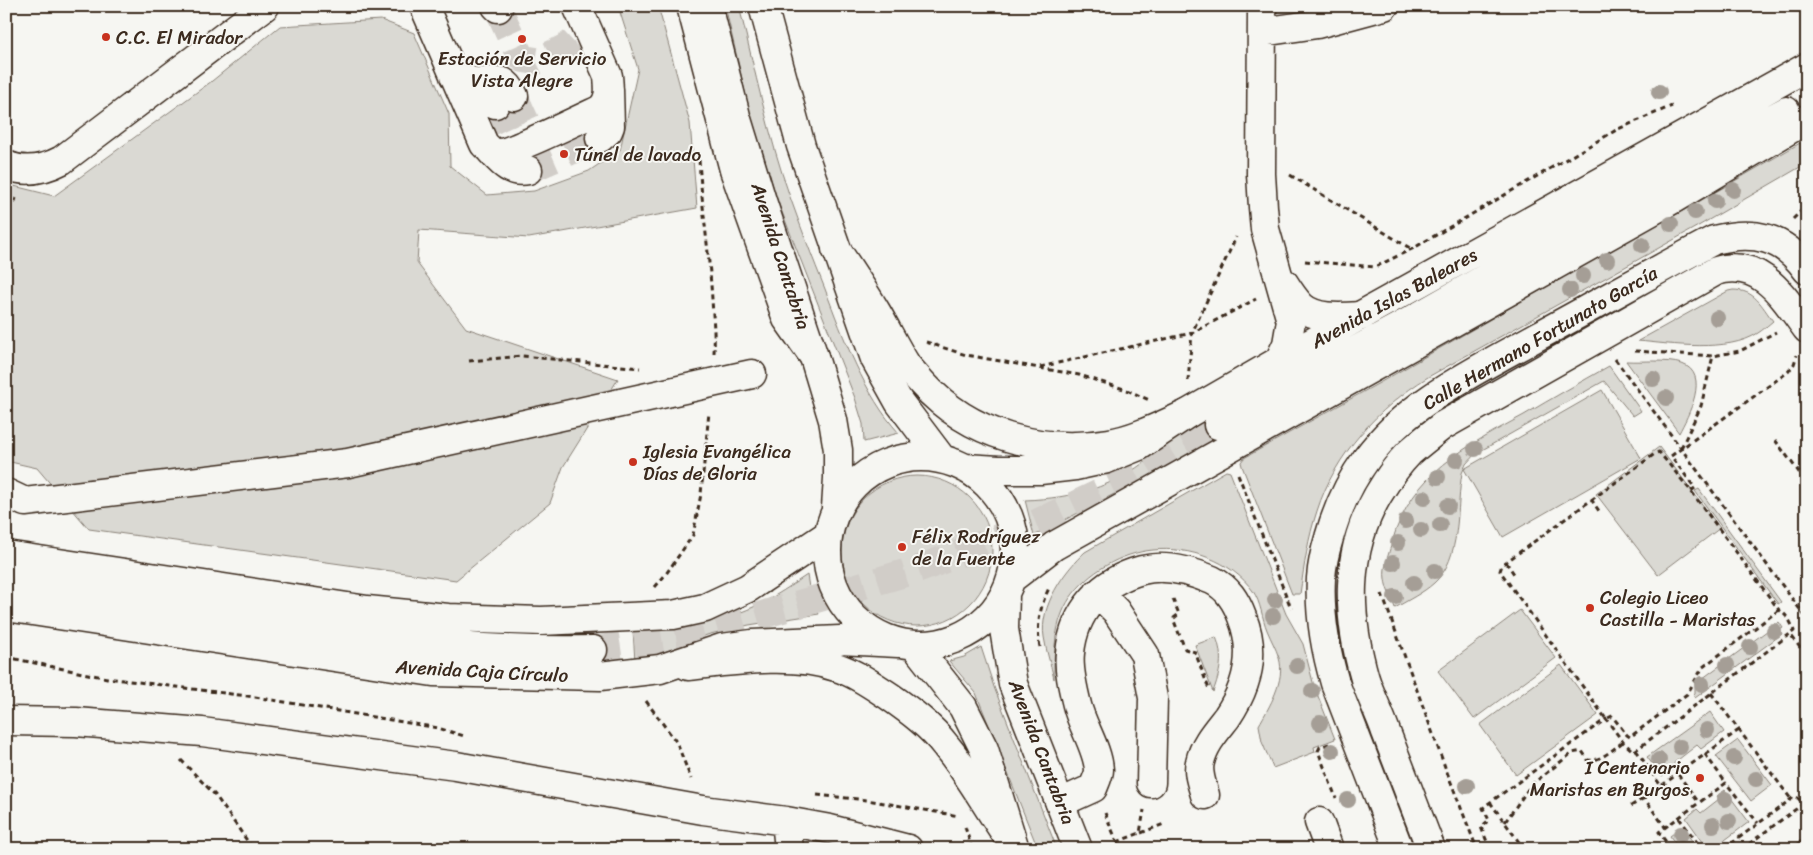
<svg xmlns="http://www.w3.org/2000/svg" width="1813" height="855" viewBox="0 0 1813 855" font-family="Sriracha,sans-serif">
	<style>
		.green { fill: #dad9d3; stroke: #8a8278 }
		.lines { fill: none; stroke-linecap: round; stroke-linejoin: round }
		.minor-tunnel { stroke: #d1cdc8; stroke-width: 28; stroke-dasharray: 28 14; stroke-linecap: butt }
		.major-tunnel { stroke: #d1cdc8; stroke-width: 28; stroke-dasharray: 28 14; stroke-linecap: butt }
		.minor-casing { stroke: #3b2a1e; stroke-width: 31 }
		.major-casing { stroke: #3b2a1e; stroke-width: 31 }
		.highway-casing { stroke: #3b2a1e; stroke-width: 31 }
		.path { stroke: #3b2a1e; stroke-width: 3; stroke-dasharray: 5 4; stroke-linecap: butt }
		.minor { stroke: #f6f6f2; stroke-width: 28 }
		.major { stroke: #f6f6f2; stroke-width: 28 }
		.highway { stroke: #f6f6f2; stroke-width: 28 }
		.tree { fill: #a59e96 }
		.poi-dot { fill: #c8321e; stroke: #f6f6f2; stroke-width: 2 }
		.labels { text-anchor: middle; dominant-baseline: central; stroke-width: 4; stroke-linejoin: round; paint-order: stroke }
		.poi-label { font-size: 19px; fill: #3b2a1e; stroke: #f6f6f2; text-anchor: start }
		.street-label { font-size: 19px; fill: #3b2a1e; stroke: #f6f6f2 }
	</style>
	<rect width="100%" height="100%" fill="#f6f6f2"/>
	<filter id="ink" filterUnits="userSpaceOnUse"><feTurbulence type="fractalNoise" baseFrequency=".02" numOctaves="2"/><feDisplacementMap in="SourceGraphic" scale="10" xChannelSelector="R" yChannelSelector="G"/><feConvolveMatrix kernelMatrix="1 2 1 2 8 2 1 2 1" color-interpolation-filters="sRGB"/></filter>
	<g filter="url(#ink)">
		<!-- green -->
		<path class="green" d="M618,6H658L690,123L697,208L529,238L419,230L417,263L466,328L618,379L563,467L550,503L456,580L89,529L37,468L6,461V184L54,196L212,81L280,26L381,20L414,33L449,114L450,166L487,195L534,191L589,171L620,150L638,69Z
			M725,6H739C755,70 768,135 790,197C801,228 813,259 825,289C843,337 865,396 899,433L864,442L863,424L855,398L778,202L750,113Z
			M1807,139V163L1700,225L1428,377C1378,408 1335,454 1317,511C1308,538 1304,566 1300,594H1292L1242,466L1241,462L1244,458L1381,382L1668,217L1674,216Z
			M1733,290C1755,290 1761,305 1773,321C1768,325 1763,330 1758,333C1728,353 1671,344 1638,341L1728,291Z
			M1626,361C1644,362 1665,359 1682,364C1711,374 1688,416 1679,433Z
			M1609,366L1641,411L1633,416L1604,381L1475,454L1466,464L1462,473C1456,507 1462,559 1434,583C1423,593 1408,600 1395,608C1392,599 1386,589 1385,579C1383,567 1389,554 1392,542C1412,473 1465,447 1524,415C1552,398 1581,382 1609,366Z
			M1602,390L1641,458L1503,537L1464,469Z
			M1183,424L1199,454L1118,492L1034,536L1025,500C1073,498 1113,488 1151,457C1163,448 1173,435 1183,424Z
			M1659,447L1720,528L1658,575L1596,494Z
			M1226,471L1230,472L1286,614L1303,644L1314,686L1335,739L1314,747L1315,752L1273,768L1262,742L1259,725C1269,707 1286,680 1279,658C1276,648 1271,640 1267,630C1262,618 1261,603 1253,591C1232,561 1189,546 1153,550C1121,553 1088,572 1070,598C1054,622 1054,651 1054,679C1051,665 1046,651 1044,637C1039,607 1064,571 1085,552Z
			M842 551a75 75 0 1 1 150 0a75 75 0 1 1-150 0Z
			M1699,489L1781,602L1778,604L1695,491Z
			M807,575L810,594L819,614L749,625L710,634L686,642L662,656L635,662L633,630C680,629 730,622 771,598C783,591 795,583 807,575Z
			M1520,610L1556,658L1474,719L1438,671Z
			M1779,622L1783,628L1780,630L1782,634L1695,698L1693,695L1695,693V684Z
			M1216,637C1224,657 1220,673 1213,692L1195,645Z
			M981,647L994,687L1057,849H1038L976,693L949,661L964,657Z
			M1561,665L1598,715L1516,775L1480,725Z
			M1710,712L1724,732L1701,749L1697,745L1674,763L1676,767L1662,777L1647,757Z
			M1738,740L1772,785L1751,801L1716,756Z
			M1725,790L1749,822L1713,849H1708L1686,818L1697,809L1701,813L1719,799L1717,796Z
			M1682,827L1698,849H1679L1670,836Z"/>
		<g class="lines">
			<!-- minor-tunnel -->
			<path class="minor-tunnel" d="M498,8L519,54L524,59L536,61C557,51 577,48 584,24
				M514,96L527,125
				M495,104L509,133
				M528,170L600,138"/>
			<!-- major-tunnel -->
			<path class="major-tunnel" d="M593,650L697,634L922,568L1039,522L1140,474L1218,425"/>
			<!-- minor casing -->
			<g class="minor-casing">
				<path id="minor" d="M424,6L484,144C488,148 491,152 497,153C508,154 586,116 601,109C611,99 609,88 608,76L577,6
					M496,6L498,8
					M1262,6L1261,174L1263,207L1265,229L1291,321L1287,344L1279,361
					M1262,32L1317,24L1384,6
					M454,76C481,87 481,73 495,104
					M479,82C499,81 505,76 514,96
					M600,138L608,131L610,126L609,89
					M490,150C501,162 510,174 528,170
					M6,165C26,174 45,169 62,160L265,6
					M1284,283C1289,291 1294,299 1301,306C1316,320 1343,317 1362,316
					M6,493L25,502L348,463L752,374
					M1098,593L1116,611L1145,655L1153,698L1151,783
					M688,666C733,661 793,652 836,667C855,673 872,685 889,696C909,710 931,726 946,746C970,775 988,809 1010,840
					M6,721L76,722L202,732L456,766L703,810L786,821L830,829L908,849
					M1060,803L1093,788C1095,783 1099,775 1099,770C1098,749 1082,726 1077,705C1073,689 1068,669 1070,653C1074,611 1101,581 1142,570C1165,564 1190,571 1212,580C1228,588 1236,601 1242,617C1256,652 1248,686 1227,717C1216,731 1204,744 1200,762C1197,773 1202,784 1205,795
					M786,821L789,849
					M1319,822L1329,849
					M1399,849L1335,683C1325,649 1319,614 1321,578C1322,564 1325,551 1329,538C1346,477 1378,434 1431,398C1465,375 1502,356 1538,336C1597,304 1655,271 1714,240C1753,230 1783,236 1807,270
					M1431,849C1416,810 1401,771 1386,732C1380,714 1371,697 1365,679C1347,616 1344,553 1378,495C1387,480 1397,465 1409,453C1420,443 1431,435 1442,426L1716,271C1761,257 1784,298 1807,329"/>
			</g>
			<!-- major casing -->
			<g class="major-casing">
				<path id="major" d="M708,6L736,116L763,204L814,357L833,420L838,450V478L836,508
					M763,6L801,146L875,359L899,402L942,459
					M1218,425L1408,322L1701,156L1786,111
					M827 551a94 94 0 1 1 188 0a94 94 0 1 1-188 0Z
					M965,468L999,470H1040L1075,466L1107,459L1139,446L1187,414L1279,361L1807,67
					M6,555L367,610L448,618L541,621L673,615L705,608L748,588L826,536
					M1011,579L1054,546L1675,198L1807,119
					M6,582C201,608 395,655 593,650
					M1005,595L1004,629L1013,684L1078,849
					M6,607L433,672L600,676L660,669L722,648L752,644L840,640L898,643
					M915,646L963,707L984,749L1015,849"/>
			</g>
			<!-- highway casing -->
			<g class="highway-casing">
				<path id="highway" d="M691,6L734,170L787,319L814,357
					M836,249C850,270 864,291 877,313C887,330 896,349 907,366C912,372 917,377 922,383C970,436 1040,454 1109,443C1135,439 1162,425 1187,414"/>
			</g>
			<!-- path -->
			<path class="path" d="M699,160C702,207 709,252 712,299C713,317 715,335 714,353
				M1290,175L1413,250
				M6,204L15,201L16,198
				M1793,219L1807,205
				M1305,261L1375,267L1412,249L1618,129L1672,106
				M926,342L966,355L1079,375L1127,390L1149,400
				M1635,351L1713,356L1740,351L1776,332
				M1615,359L1807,619
				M469,361L522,356L640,368
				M1040,367L1192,333L1256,299
				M1188,381L1192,333L1236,237
				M1775,440L1807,483
				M1681,448L1701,406L1713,356
				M1238,474L1291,608
				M1691,491L1695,488L1671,456L1788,372L1794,364L1797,355
				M1591,499L1601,514
				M1506,562L1516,577
				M655,587L666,574L693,535L701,494L709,412
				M1382,594L1445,767L1477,849
				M1173,599L1179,614L1174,618V621L1185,649L1195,652L1209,689
				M1779,610L1703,667L1687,694L1630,737L1627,735L1612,716L1606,719L1500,571L1502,565L1506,562L1656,453L1659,452L1691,491L1779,610C1787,615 1791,622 1794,631L1790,634
				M1040,647C1036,625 1040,607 1049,588
				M6,657L107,678L255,697L438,728L464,736
				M1711,693L1791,799
				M646,701L677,743L691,779
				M1329,744L1320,747L1318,751L1336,798
				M1636,750L1661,786L1739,730
				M1705,754L1726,783
				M181,760L215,795L253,849
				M1678,774L1699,803
				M1661,786L1644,798L1665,827
				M817,795L867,800L959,816
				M1490,802L1524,849
				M1631,806L1644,798
				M1105,813L1120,849
				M1679,818L1702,849
				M1505,822L1531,785L1572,753L1582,751L1588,760C1600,762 1613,749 1623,742
				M965,827L972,849
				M1141,833L1164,824
				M716,840L720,849
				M1117,842L1140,833L1144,810
				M1490,849L1481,827L1489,820L1483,808L1485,806L1606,719L1623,742L1633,751L1636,750L1790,634L1807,657
				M1671,849L1659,832L1726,783L1758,823
				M1724,849L1794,797L1798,798L1807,808
				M1742,849L1807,801
				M1791,849L1807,837"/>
			<!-- minor -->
			<use href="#minor" class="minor"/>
			<!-- major -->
			<use href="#major" class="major"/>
			<!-- highway -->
			<use href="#highway" class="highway"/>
		</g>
		<!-- trees -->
		<g class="tree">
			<circle cx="1659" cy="92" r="8"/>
			<circle cx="1733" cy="190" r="8"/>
			<circle cx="1715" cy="201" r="8"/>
			<circle cx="1695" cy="212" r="8"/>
			<circle cx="1671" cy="224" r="8"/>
			<circle cx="1642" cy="245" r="8"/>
			<circle cx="1607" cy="260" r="8"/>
			<circle cx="1583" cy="276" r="8"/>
			<circle cx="1570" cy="290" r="8"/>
			<circle cx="1717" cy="318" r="8"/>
			<circle cx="1653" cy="379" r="8"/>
			<circle cx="1666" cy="398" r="8"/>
			<circle cx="1475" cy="449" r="8"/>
			<circle cx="1456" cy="460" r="8"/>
			<circle cx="1438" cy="477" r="8"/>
			<circle cx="1424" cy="498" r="8"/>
			<circle cx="1448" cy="506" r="8"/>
			<circle cx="1406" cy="521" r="8"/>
			<circle cx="1440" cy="525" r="8"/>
			<circle cx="1421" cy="530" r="8"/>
			<circle cx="1398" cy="543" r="8"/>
			<circle cx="1393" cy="563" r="8"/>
			<circle cx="1435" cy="571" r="8"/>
			<circle cx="1414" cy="583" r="8"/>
			<circle cx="1395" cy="597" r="8"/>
			<circle cx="1275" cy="600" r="8"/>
			<circle cx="1273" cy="616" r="8"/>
			<circle cx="1774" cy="631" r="8"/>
			<circle cx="1750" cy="647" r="8"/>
			<circle cx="1727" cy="665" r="8"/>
			<circle cx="1297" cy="666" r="8"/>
			<circle cx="1702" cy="684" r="8"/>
			<circle cx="1312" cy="691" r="8"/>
			<circle cx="1320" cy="723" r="8"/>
			<circle cx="1707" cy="730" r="8"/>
			<circle cx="1680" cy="747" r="8"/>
			<circle cx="1332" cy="751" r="8"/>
			<circle cx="1734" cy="758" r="8"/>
			<circle cx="1659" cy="760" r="8"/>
			<circle cx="1756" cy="779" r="8"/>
			<circle cx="1467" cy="786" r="8"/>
			<circle cx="1725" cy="799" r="8"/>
			<circle cx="1348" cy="800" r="8"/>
			<circle cx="1729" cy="821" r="8"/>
			<circle cx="1713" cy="825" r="8"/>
			<circle cx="1681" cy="834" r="8"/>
		</g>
	</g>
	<!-- markers -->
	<g class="poi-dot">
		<circle cx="106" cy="37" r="5"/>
		<circle cx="522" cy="39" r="5"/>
		<circle cx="564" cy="154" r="5"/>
		<circle cx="633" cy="462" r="5"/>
		<circle cx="902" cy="547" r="5"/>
		<circle cx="1590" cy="608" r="5"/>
		<circle cx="1700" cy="778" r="5"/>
	</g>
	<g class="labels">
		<!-- poi labels -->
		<g class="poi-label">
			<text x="116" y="37">C.C. El Mirador</text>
			<text x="522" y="58" text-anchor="middle">Estación de Servicio<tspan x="522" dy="22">Vista Alegre</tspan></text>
			<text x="574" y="154">Túnel de lavado</text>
			<text x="643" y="451">Iglesia Evangélica<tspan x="643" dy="22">Días de Gloria</tspan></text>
			<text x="912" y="536">Félix Rodríguez<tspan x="912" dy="22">de la Fuente</tspan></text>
			<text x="1600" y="597">Colegio Liceo<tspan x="1600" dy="22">Castilla - Maristas</tspan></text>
			<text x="1690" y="767" text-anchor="end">I Centenario<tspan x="1690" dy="22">Maristas en Burgos</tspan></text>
		</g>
		<!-- street labels -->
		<g class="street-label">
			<text transform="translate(781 256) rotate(72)">Avenida Cantabria</text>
			<text transform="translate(1394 298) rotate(-29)">Avenida Islas Baleares</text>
			<text transform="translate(1540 338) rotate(-30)">Calle Hermano Fortunato García</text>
			<text transform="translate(482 671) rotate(3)">Avenida Caja Círculo</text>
			<text transform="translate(1042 752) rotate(69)">Avenida Cantabria</text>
		</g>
	</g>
	<!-- margin -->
	<rect width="1813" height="855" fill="none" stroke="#f6f6f2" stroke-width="25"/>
	<rect x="12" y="12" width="1788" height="830" fill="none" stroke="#3b2a1e" stroke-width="2" filter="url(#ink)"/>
</svg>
